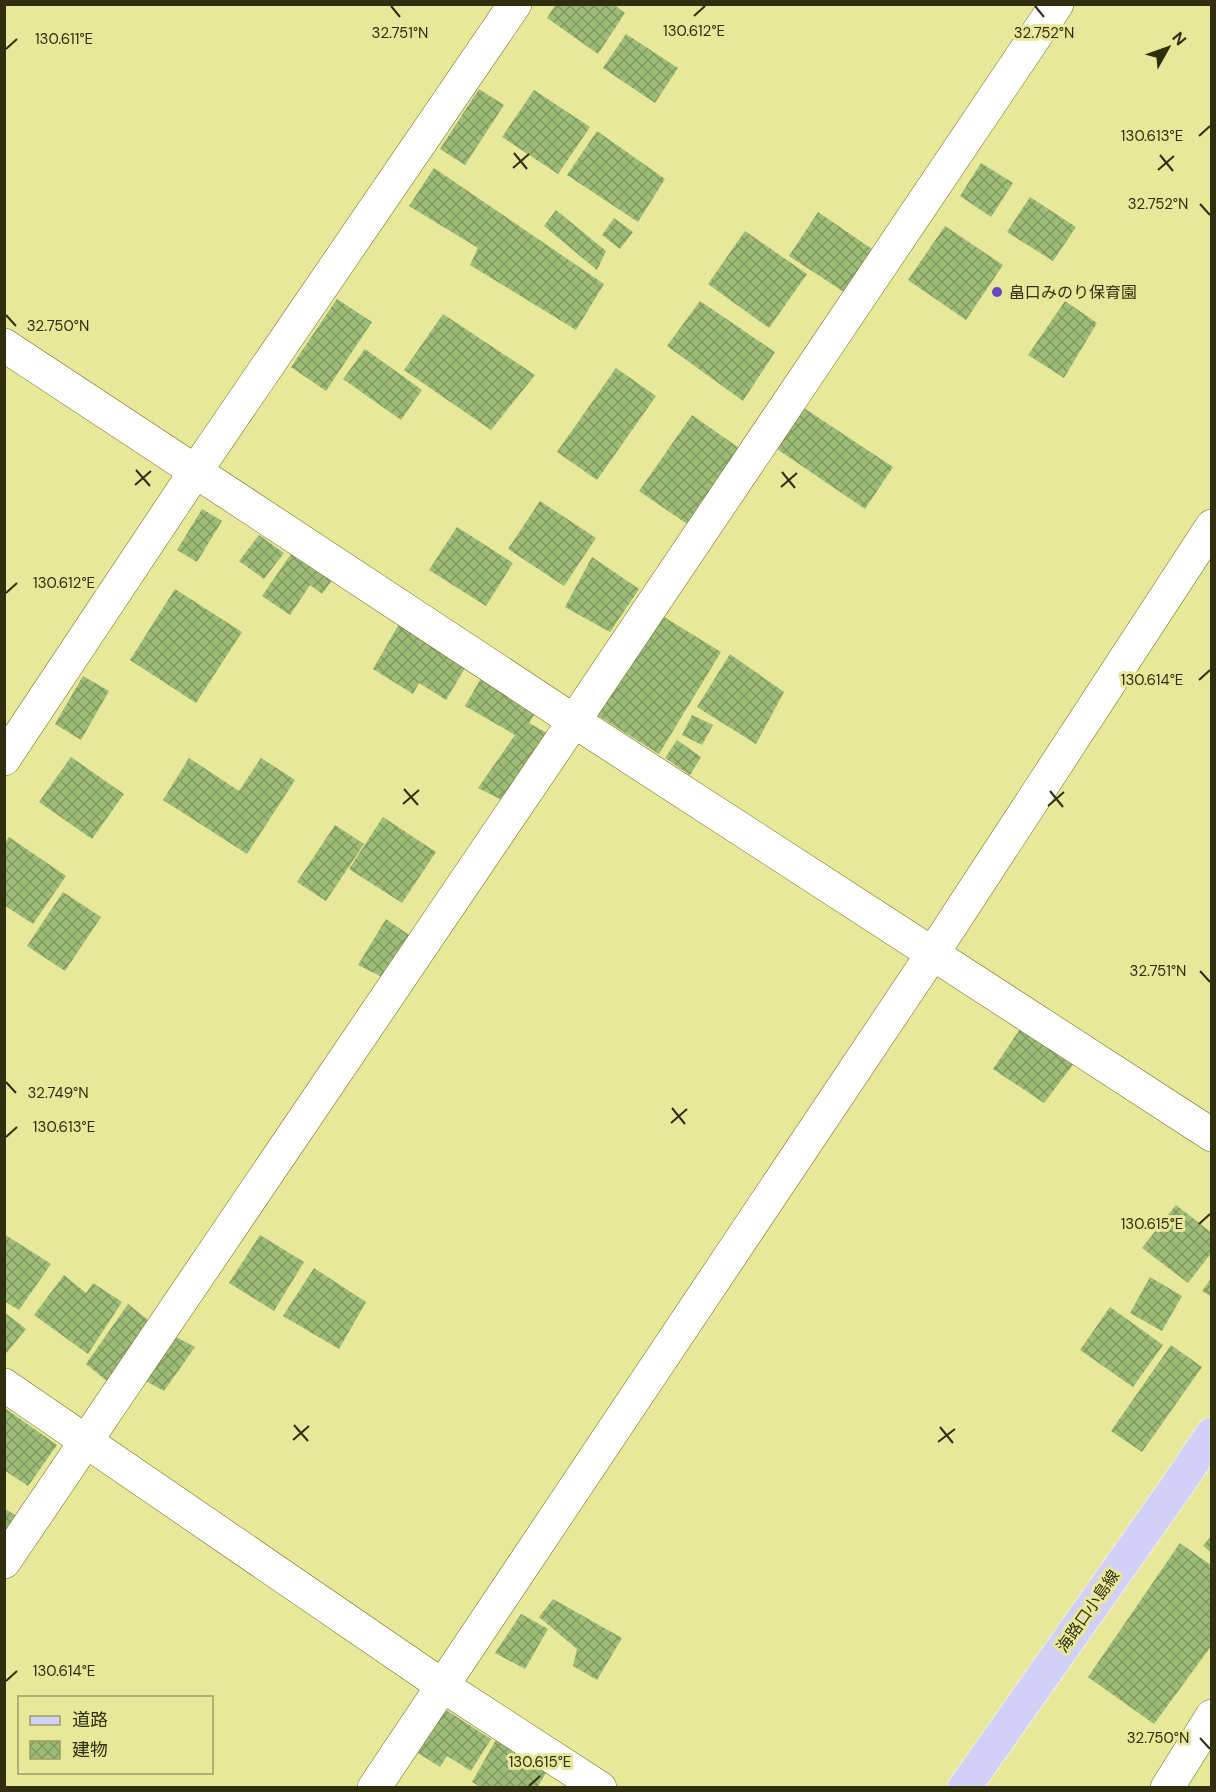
<svg xmlns="http://www.w3.org/2000/svg" width="1216" height="1792" viewBox="0 0 1216 1792" font-family="'DM Sans','Noto Sans JP',sans-serif">
	<style>
		.building { fill: url(#building-cross-hatch) }
		.lines { fill: none; stroke-linecap: round; stroke-linejoin: round }
		.minor-casing { stroke: #6c6a19; stroke-width: 34 }
		.major-casing { stroke: #fff; stroke-width: 34 }
		.minor { stroke: #fff; stroke-width: 33 }
		.major { stroke: #d3d0f8; stroke-width: 33 }
		.ticks { fill: none; stroke: #2f2e0e; stroke-width: 2 }
		.poi-dot { fill: #6348c1; stroke: #e8e89a; stroke-width: 2 }
		.labels { text-anchor: middle; dominant-baseline: central; stroke-width: 6; stroke-linejoin: round; paint-order: stroke }
		.poi-label { font-size: 16px; fill: #2f2e0e; stroke: #e8e89a; text-anchor: start }
		.street-label { font-size: 16px; fill: #2f2e0e; stroke: #e8e89a }
		.ticks-label { font-size: 15px; text-anchor: middle; fill: #2f2e0e; stroke: #e8e89a; stroke-width: 6; stroke-linejoin: round; paint-order: stroke }
	</style>
	<defs>
		<pattern id="building-cross-hatch" width="8" height="8" patternUnits="userSpaceOnUse" patternTransform="scale(1.5)"><rect width="8" height="8" fill="#9dbc77"/><path d="M0 0l8 8M0 8l8-8" fill="none" stroke="#809960"/></pattern>
	</defs>
	<rect width="100%" height="100%" fill="#e8e89a"/>
	<!-- building -->
	<path class="building" d="M556,4H613L625,13L598,54L547,18Z
		M626,34L678,68L655,103L603,68Z
		M479,89L504,105L465,165L440,149Z
		M534,90L590,127L558,174L502,137Z
		M597,131L665,179L638,222L567,175Z
		M981,163L1013,183L991,217L960,196Z
		M434,168L604,284L576,330L470,265L478,248L409,206Z
		M1030,197L1076,227L1053,261L1007,232Z
		M556,210L606,251L597,270L544,226Z
		M818,212L872,249L844,292L789,256Z
		M614,218L633,232L620,249L602,235Z
		M945,226L1003,265L966,320L908,280Z
		M745,231L807,274L769,328L708,284Z
		M337,299L372,322L326,391L291,367Z
		M700,301L775,352L743,401L667,346Z
		M1065,301L1097,323L1064,378L1028,355Z
		M443,314L535,375L491,430L404,370Z
		M365,349L422,390L401,420L343,379Z
		M616,368L656,396L597,480L557,452Z
		M804,408L893,467L865,509L777,449Z
		M692,415L742,450L690,526L639,491Z
		M540,501L596,538L564,586L508,549Z
		M202,509L222,521L197,562L177,550Z
		M457,527L513,563L486,606L429,570Z
		M259,535L284,553L264,579L239,561Z
		M298,544L338,572L322,594L310,585L290,615L262,596Z
		M592,557L639,589L610,632L565,607Z
		M175,589L242,632L196,703L130,660Z
		M659,614L721,652L659,754L597,715Z
		M403,617L471,658L446,700L419,683L413,694L373,669Z
		M730,654L784,692L756,744L697,707Z
		M484,673L540,705L529,723L552,736L508,803L478,788L515,735L465,706Z
		M83,676L109,691L81,740L55,724Z
		M692,715L713,725L702,745L682,735Z
		M677,740L701,757L690,775L665,758Z
		M71,757L124,794L92,839L39,802Z
		M189,758L239,791L261,758L295,780L247,854L163,800Z
		M383,817L436,852L402,903L349,869Z
		M335,825L364,844L326,901L297,882Z
		M9,837L66,876L33,924L4,905V844Z
		M63,892L101,917L65,971L27,946Z
		M386,919L415,939L384,978L358,965Z
		M1022,1026L1075,1062L1044,1103L993,1069Z
		M1176,1205L1212,1233V1252L1188,1283L1142,1248Z
		M4,1234L51,1264L19,1310L4,1301Z
		M260,1235L304,1262L274,1311L229,1283Z
		M314,1268L366,1302L339,1349L283,1316Z
		M64,1275L86,1293L93,1283L122,1302L88,1354L34,1315Z
		M1150,1277L1182,1296L1162,1331L1130,1313Z
		M1212,1277V1297L1202,1291Z
		M128,1304L153,1324L113,1386L86,1364Z
		M1110,1307L1163,1345L1133,1387L1080,1350Z
		M4,1312L26,1329L4,1356Z
		M176,1337L195,1347L164,1391L144,1380Z
		M1171,1345L1202,1367L1142,1452L1111,1431Z
		M6,1409L57,1445L28,1486L4,1470Z
		M4,1508L18,1517L4,1536Z
		M1212,1535V1553L1203,1546Z
		M1180,1543L1212,1566V1645L1154,1724L1088,1677Z
		M553,1599L622,1638L597,1680L573,1666L577,1649L539,1617Z
		M521,1614L548,1629L525,1669L495,1653Z
		M446,1710L491,1739L471,1771L447,1756L440,1767L418,1753Z
		M501,1731L552,1763L537,1788H482L472,1782Z"/>
	<g class="lines">
		<!-- minor casing -->
		<g class="minor-casing">
			<path id="minor" d="M4,345L574,721L1212,1135
				M4,759L195,472L515,4
				M4,1385L443,1686L600,1788
				M4,1562L574,721L1057,4
				M374,1788L933,953L1212,526
				M1167,1788L1212,1716"/>
		</g>
		<!-- major casing -->
		<g class="major-casing">
			<path id="major" d="M964,1788L1179,1483L1212,1434"/>
		</g>
		<!-- minor -->
		<use href="#minor" class="minor"/>
		<!-- major -->
		<use href="#major" class="major"/>
	</g>
	<!-- ticks -->
	<path class="ticks" d="M391,6L400,17M1035,6L1044,17M694,16L705,6M6,49L17,39M1199,136L1210,126M514,153L527,169M1160,155L1173,171M513,168L529,154M1158,170L1174,156M1200,204L1210,215M6,315L16,326M136,470L150,486M782,472L795,488M135,485L151,471M781,487L797,473M6,593L17,583M1199,680L1210,670M404,789L418,805M1050,791L1063,807M403,804L419,790M1048,806L1064,792M1200,971L1210,982M6,1082L16,1093M672,1108L685,1124M671,1123L687,1109M6,1137L17,1127M1199,1224L1210,1214M294,1425L308,1441M940,1427L953,1443M293,1440L309,1426M938,1442L955,1429M6,1681L17,1671M1200,1738L1210,1749M529,1786L540,1776"/>
	<!-- markers -->
	<circle class="poi-dot" cx="997" cy="292" r="6"/>
	<g class="labels">
		<!-- poi labels -->
		<g class="poi-label">
			<text x="1009" y="292">畠口みのり保育園</text>
		</g>
		<!-- street labels -->
		<g class="street-label">
			<text transform="translate(1088 1611) rotate(-55)">海路口小島線</text>
		</g>
	</g>
	<g class="ticks-label">
		<text x="694" y="36">130.612°E</text>
		<text x="400" y="38">32.751°N</text>
		<text x="1044" y="38">32.752°N</text>
		<text x="64" y="44">130.611°E</text>
		<text x="1152" y="141">130.613°E</text>
		<text x="1158" y="209">32.752°N</text>
		<text x="58" y="331">32.750°N</text>
		<text x="64" y="588">130.612°E</text>
		<text x="1152" y="685">130.614°E</text>
		<text x="1158" y="976">32.751°N</text>
		<text x="58" y="1098">32.749°N</text>
		<text x="64" y="1132">130.613°E</text>
		<text x="1152" y="1229">130.615°E</text>
		<text x="64" y="1676">130.614°E</text>
		<text x="1158" y="1743">32.750°N</text>
		<text x="540" y="1767">130.615°E</text>
	</g>
	<!-- border -->
	<rect width="1216" height="1792" fill="none" stroke="#2f2e0e" stroke-width="12"/>
	<!-- legend -->
	<rect x="18" y="1696" width="195" height="78" fill="#e8e89a" stroke="#9e9e62" stroke-width="1.5"/>
	<rect x="30" y="1716" width="30" height="9" fill="#d3d0f8" stroke="#9e9e62" stroke-width="1.5"/>
	<text x="72" y="1726" font-size="18" fill="#2f2e0e">道路</text>
	<rect x="30" y="1741" width="30" height="18" fill="url(#building-cross-hatch)" stroke="#9e9e62" stroke-width="1.5"/>
	<text x="72" y="1756" font-size="18" fill="#2f2e0e">建物</text>
	<!-- north arrow -->
	<g transform="translate(1168 48) rotate(50)" stroke="#e8e89a" stroke-width="4.5" paint-order="stroke">
	<path d="M0-4.5L10 22L0 15L-10 22Z" fill="#2f2e0e"/>
	<text y="-9" font-size="16" font-weight="bold" text-anchor="middle" fill="#2f2e0e">N</text>
	</g>
</svg>
